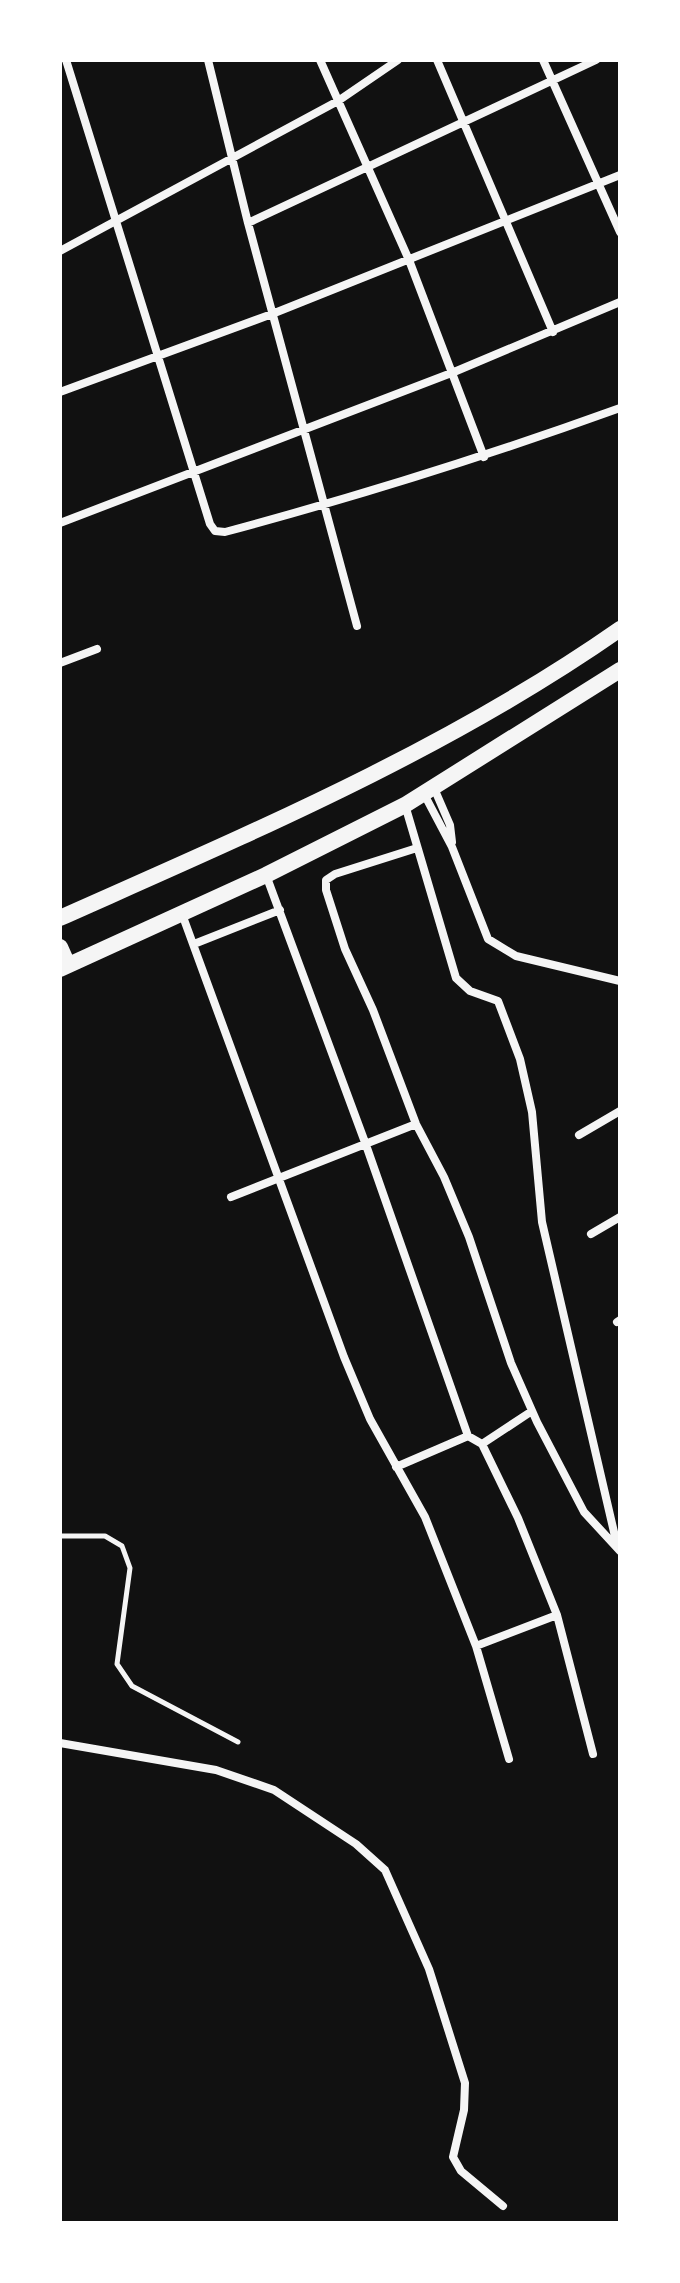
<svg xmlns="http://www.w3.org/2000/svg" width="680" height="2283" viewBox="0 0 680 2283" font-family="'Sofia Sans Condensed',sans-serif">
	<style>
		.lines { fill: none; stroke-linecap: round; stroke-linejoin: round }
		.service { stroke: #f5f5f5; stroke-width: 5 }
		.minor { stroke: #f5f5f5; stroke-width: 8 }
		.trunk { stroke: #f5f5f5; stroke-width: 16 }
	</style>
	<rect width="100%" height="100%" fill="#111"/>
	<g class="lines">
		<!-- service -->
		<path class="service" d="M60,1536H105L122,1546L130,1568L117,1664L132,1686L238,1742"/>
		<!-- minor -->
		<path class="minor" d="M66,60L210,524L215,531L225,532C359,496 490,455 620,408
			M208,60L248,223L357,626
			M320,60L409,260L484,457
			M437,60L553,332
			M543,60L620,232
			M248,223L596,60
			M60,251L338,101L398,60
			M60,392L272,314L620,175
			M60,523L454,372L620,302
			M60,663L97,649
			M434,788L450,825L452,842
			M424,794L452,847L488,939L516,956L620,981
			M405,805L456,978L470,991L498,1001L520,1059L532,1112L542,1222L617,1545
			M417,848L335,874L326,880V890L345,949L373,1010L416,1124L444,1177L469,1237L511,1363L537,1422L584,1512L620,1551
			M266,875L366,1145L468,1436L482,1444L518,1518L557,1615L593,1754
			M182,914L344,1357L370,1419L425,1517L476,1646L509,1759
			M194,944L280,910
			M579,1135L620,1111
			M231,1197L416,1124
			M591,1234L620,1217
			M617,1322L620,1320
			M482,1444L532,1411
			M396,1467L468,1436
			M476,1646L557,1615
			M60,1743L216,1770L274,1790L356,1844L385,1870L429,1969L465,2083L464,2110L453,2157L461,2171L503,2206"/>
		<!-- trunk -->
		<path class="trunk" d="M60,918C253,832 447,750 620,629
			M60,947L68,965
			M60,969L266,875L405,805L620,670"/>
	</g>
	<!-- border -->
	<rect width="680" height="2283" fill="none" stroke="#ffffff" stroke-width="124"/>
</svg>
